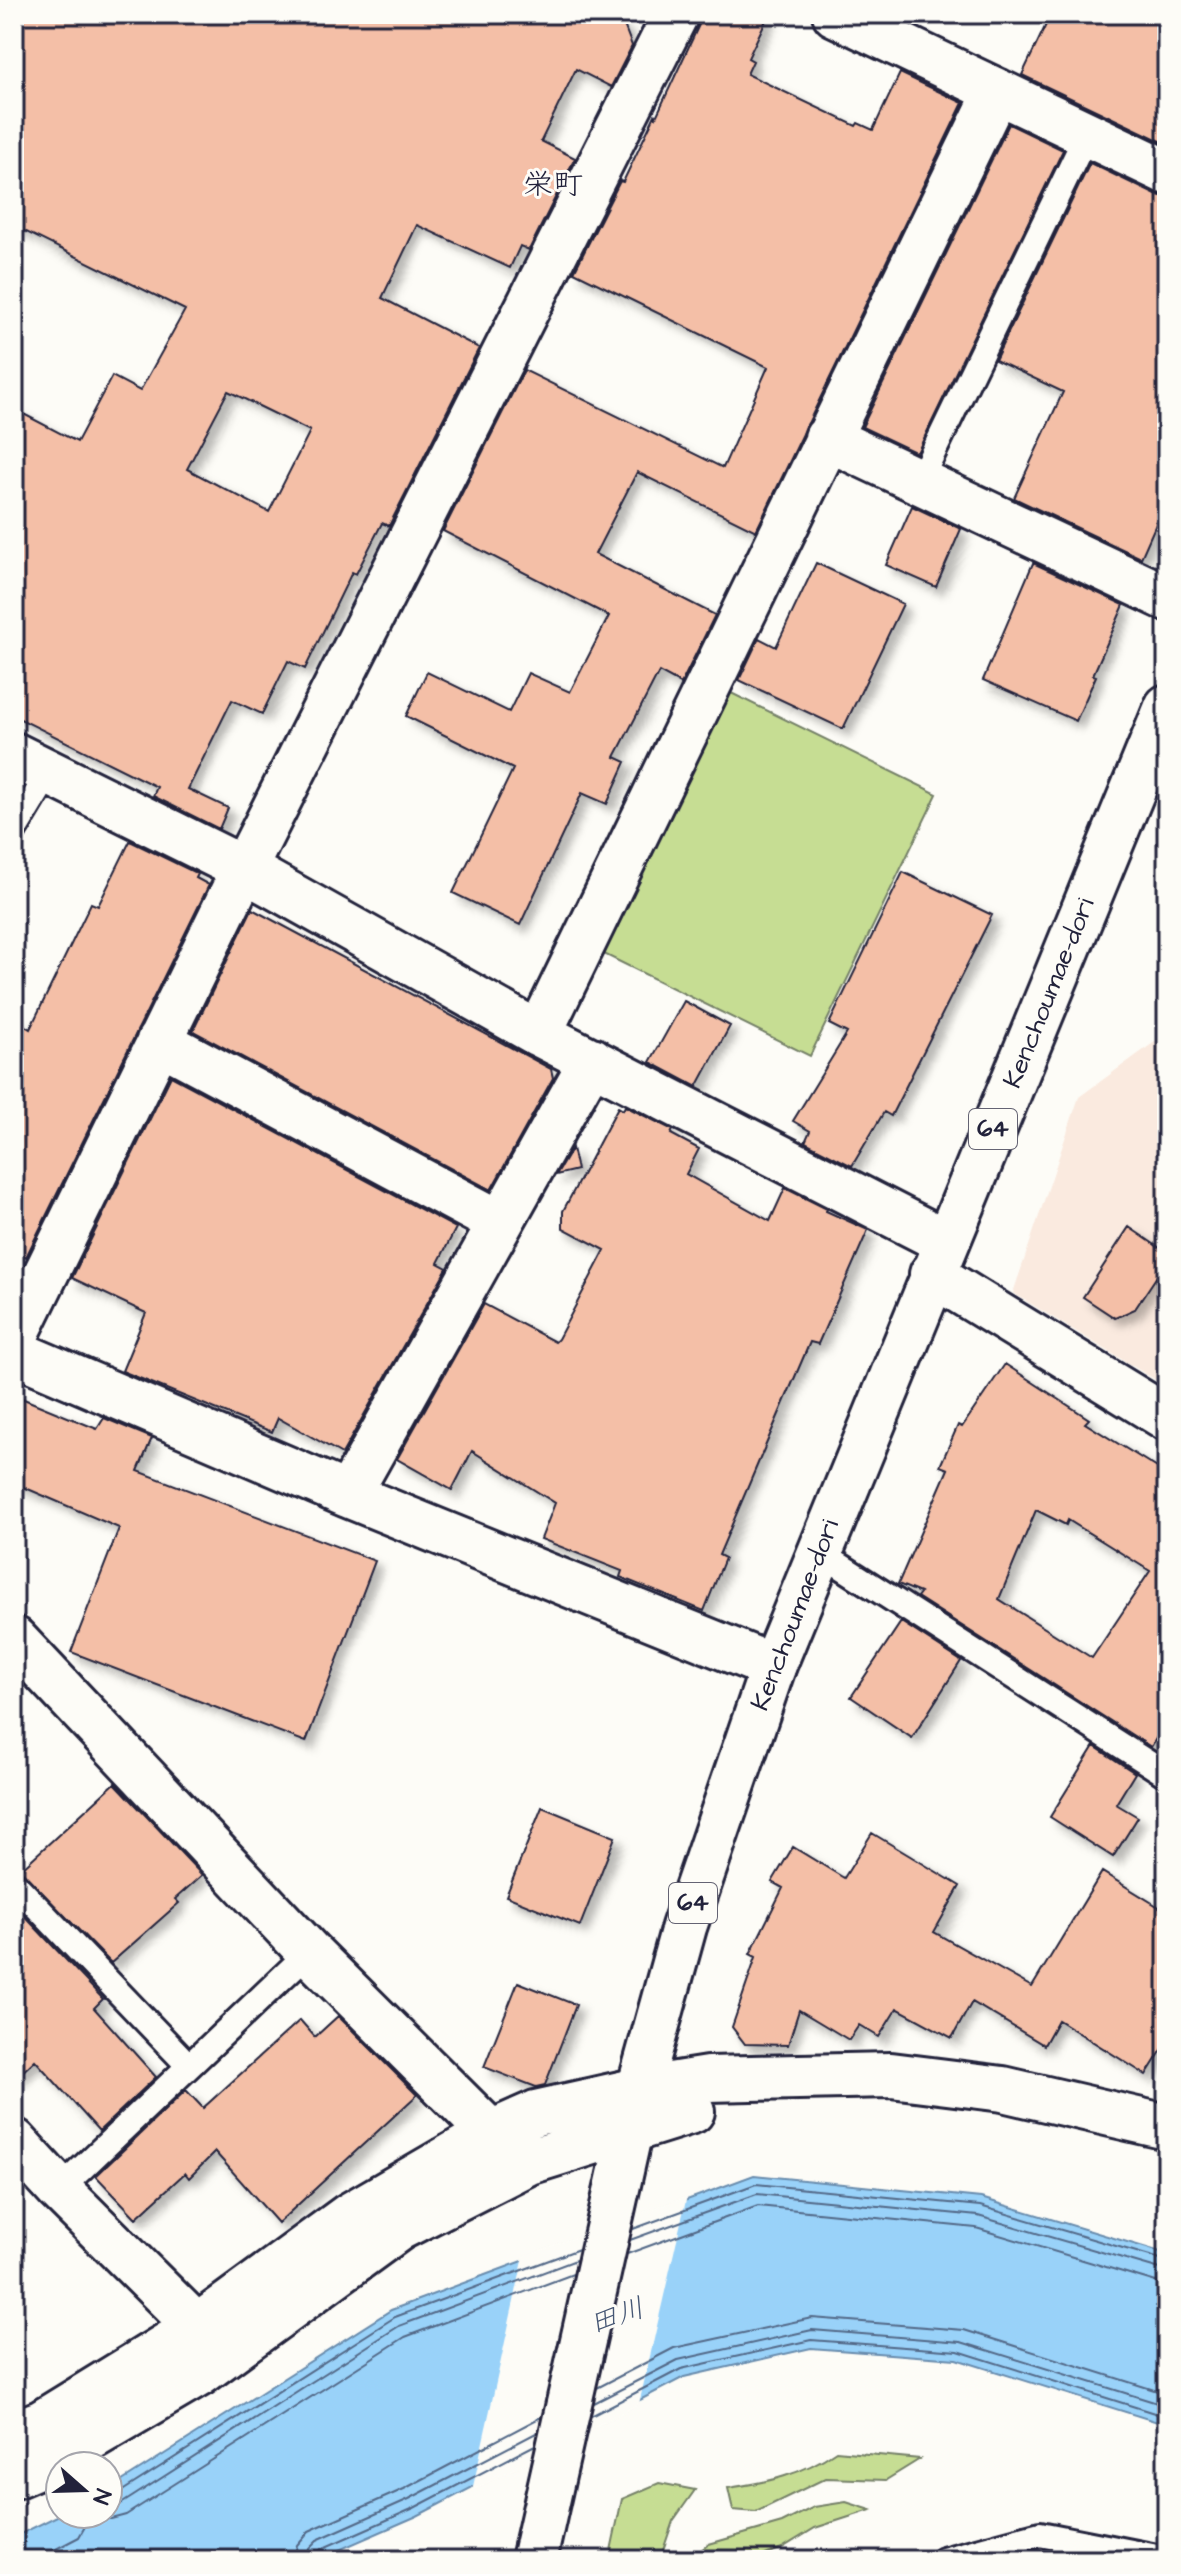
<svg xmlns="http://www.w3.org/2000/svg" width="1181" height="2574" viewBox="0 0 1181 2574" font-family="'Architects Daughter','Klee One',sans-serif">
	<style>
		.built { fill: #faeadf }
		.green { fill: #c6dd93; stroke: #748067; stroke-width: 2 }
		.water { fill: #99d2f9; stroke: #698cad; stroke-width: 2 }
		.pier { fill: #fdfcf7 }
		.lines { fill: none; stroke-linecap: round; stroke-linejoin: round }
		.shore { stroke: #526887; stroke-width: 2 }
		.building { fill: #f4bfa7; stroke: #22223b; stroke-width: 2; fill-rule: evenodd; filter: url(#shadow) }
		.lane-casing { stroke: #22223b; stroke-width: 30 }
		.street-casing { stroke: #22223b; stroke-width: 50 }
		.primary-casing { stroke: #22223b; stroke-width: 50 }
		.lane { stroke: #fdfcf7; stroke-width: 24 }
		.street { stroke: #fdfcf7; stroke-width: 44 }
		.primary { stroke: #fdfcf7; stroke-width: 44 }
		.labels { text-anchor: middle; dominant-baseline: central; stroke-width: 6; stroke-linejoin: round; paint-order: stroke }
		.shield { fill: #fdfcf7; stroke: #646373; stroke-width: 2 }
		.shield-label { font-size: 24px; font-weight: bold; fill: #22223b }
		.street-label { font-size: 26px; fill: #22223b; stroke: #fdfcf7 }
		.water-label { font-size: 28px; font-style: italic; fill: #465774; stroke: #fdfcf7 }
		.quarter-label { font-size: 30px; fill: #22223b; stroke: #fdfcf7 }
	</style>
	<defs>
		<filter id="shadow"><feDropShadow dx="7" dy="7" stdDeviation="4" flood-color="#0004"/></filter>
	</defs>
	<rect width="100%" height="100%" fill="#fdfcf7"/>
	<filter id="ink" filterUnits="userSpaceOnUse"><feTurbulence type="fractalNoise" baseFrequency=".0125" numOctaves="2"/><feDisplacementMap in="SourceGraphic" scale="16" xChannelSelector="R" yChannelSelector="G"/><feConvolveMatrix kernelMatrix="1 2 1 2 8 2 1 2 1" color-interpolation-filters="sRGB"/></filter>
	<g filter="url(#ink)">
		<!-- built -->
		<path class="built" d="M1167,1033V1387L1013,1293L1079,1097Z"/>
		<!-- green -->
		<path class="green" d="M723,689L937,794L810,1056L594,949Z
			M836,2451L920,2459L886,2480L826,2478L756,2512L733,2510L728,2488C768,2482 802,2475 836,2451Z
			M659,2483L695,2490L673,2521L661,2556L658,2560H609L622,2499Z
			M846,2502L871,2510L815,2528L782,2548L753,2560H688L709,2544L782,2523L814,2507Z"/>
		<!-- water -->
		<path class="water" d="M754,2175L981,2198L1167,2254V2425L956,2359L811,2348L684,2377L417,2516L316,2560H14V2537L61,2514H108V2490L391,2310Z"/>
		<!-- pier -->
		<path class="pier" d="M687,2196L639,2404L472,2491L524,2256Z"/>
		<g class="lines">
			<!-- shore -->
			<path class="shore" d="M633,2229L756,2184L980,2206L1167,2261
				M630,2240L757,2194L978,2216L1167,2271
				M627,2254L758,2206L976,2228L1156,2282L1167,2283
				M597,2388L674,2348L812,2318L964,2330L1167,2394
				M594,2403L678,2360L812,2330L961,2342L1167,2406
				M591,2416L681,2369L811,2340L958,2351L1167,2417
				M108,2497L116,2495L395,2317L579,2249
				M108,2507L121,2504L399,2326L576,2260
				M35,2560L79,2537L91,2516L111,2519L126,2515L405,2337L573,2274
				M294,2560L297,2545L309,2531L404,2489L541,2417
				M306,2560L309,2548L317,2540L409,2499L538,2432
				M316,2560L317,2554L321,2549L414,2508L535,2445"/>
		</g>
		<!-- building -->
		<path class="building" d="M14,14H602L624,25L632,46L611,87L576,69L541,141L575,158L529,250L520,246L510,268L417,225L382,298L479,348L389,526L382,523L356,574L352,572L305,669L288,661L262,714L232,700L188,789L228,808L219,829L153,796L157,787L14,716V409L77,442L112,376L140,391L185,310L14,226ZM228,391L310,431L269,512L187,469Z
			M704,14H769L748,58L753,61L747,74L856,126L858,123L873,130L900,73L963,103L756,531L637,472L595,554L715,615L681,684L659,672L615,757L626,762L607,804L582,793L520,925L453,893L513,769L406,716L427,672L509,712L528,673L570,692L609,616L443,531L524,370L723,468L768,367L574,272L620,181L623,182L655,115L656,117Z
			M1051,14H1167V144L1022,75Z
			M1009,124L1063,150L917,453L862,427Z
			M1090,163L1156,195L1167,197V499L1141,558L1014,498L1063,392L995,360Z
			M912,506L961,529L936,587L886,565Z
			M816,563L903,604L843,729L739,680L759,638L776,647Z
			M1033,563L1124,605L1093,675L1096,676L1076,721L983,680Z
			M130,841L198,874L196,878L209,885L26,1257L14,1251V1019L30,1029L91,903L98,906Z
			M903,872L992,915L891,1116L884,1112L852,1166L805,1142L810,1131L793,1121L847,1033L829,1024Z
			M252,909L551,1069L553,1078L491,1190L193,1031Z
			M684,1001L730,1026L697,1087L650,1062Z
			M171,1076L456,1228L438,1263L447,1268L342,1454L278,1418L272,1432L122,1371L146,1313L72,1278Z
			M625,1106L673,1130L671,1134L699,1149L686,1174L770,1221L785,1188L827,1209L826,1211L868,1230L818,1344L810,1342L770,1435L719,1555L725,1558L704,1611L620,1577L622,1571L541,1539L555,1503L472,1451L452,1490L397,1459L484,1304L555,1342L558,1339L605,1250L563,1228V1211L618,1107L623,1110Z
			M572,1148L577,1170L556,1175Z
			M1129,1227L1167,1253V1261L1135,1309L1115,1318L1083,1297Z
			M1005,1364L1089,1419L1085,1423L1167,1474V1720L1151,1747L917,1597L920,1593L898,1584L948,1469L940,1466L958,1425L962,1427ZM1036,1510L1066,1525L1068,1520L1150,1571L1092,1658L999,1599Z
			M14,1395L97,1429L104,1418L152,1438L138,1471L375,1561L306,1742L71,1652L119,1528L14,1483Z
			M901,1622L961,1661L912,1738L851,1697Z
			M1094,1746L1135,1773L1116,1804L1138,1817L1113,1857L1050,1817Z
			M115,1783L202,1875L175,1899L179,1903L111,1963L20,1870Z
			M542,1807L615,1837L580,1926L506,1896Z
			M872,1833L960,1886L934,1932L1032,1987L1102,1872L1167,1912V2042L1146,2075L1058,2020L1044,2045L972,2002L952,2038L897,2008L879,2037L859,2025L849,2040L799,2010L788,2045L745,2044L732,2027L756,1957L750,1954L783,1888L772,1882L793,1847L844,1878Z
			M14,1905L103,1999L94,2008L156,2077L99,2131L35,2060L14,2080Z
			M518,1982L576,2005L545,2085L536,2087L484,2067Z
			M338,2016L417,2095L278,2223L215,2152L189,2178L185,2173L136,2218L96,2176L186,2090L203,2108L300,2020L315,2037Z"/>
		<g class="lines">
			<!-- lane casing -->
			<g class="lane-casing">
				<path id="lane" d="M919,482L1087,134
					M14,831L49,773
					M819,1552L1167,1775
					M14,1883L189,2066
					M59,2190L309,1952
					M943,2560L1040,2534L1167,2559"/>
			</g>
			<!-- street casing -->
			<g class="street-casing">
				<path id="street" d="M835,14L1167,172
					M827,438L1167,598
					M14,755L244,869L539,1034L946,1242
					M539,1034L997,91
					M159,1041L500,1223
					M932,1274L1167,1418
					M14,1339L244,869L676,14
					M14,1352L348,1495L773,1667
					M348,1495L592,1060
					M14,1639L309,1952L491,2133
					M14,2141L59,2190L197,2327
					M14,2433L41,2423L197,2327L350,2215L491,2133L536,2113L639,2090L708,2079L891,2075L1003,2089L1167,2127
					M14,2476L56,2458L199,2374L399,2228L529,2162L692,2111"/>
			</g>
			<!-- primary casing -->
			<g class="primary-casing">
				<path id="primary" d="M534,2560L639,2090L684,1927L773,1667L1167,707"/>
			</g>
			<!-- lane -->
			<use href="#lane" class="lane"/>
			<!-- street -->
			<use href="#street" class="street"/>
			<!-- primary -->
			<use href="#primary" class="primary"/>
		</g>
	</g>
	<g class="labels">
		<!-- shield labels -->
		<g class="shield">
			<rect x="969" y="1109" width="48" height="40" rx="6"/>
			<rect x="669" y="1883" width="48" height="40" rx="6"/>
		</g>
		<g class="shield-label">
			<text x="993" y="1129">64</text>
			<text x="693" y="1903">64</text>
		</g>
		<!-- street labels -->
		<g class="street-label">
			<text transform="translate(1049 993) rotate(-68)">Kenchoumae-dori</text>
			<text transform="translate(795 1615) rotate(-69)">Kenchoumae-dori</text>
		</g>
		<!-- water labels -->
		<g class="water-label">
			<text transform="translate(617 2316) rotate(-19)">田川</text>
		</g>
		<!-- quarter labels -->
		<g class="quarter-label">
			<text x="553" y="185">栄町</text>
		</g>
	</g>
	<!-- margin -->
	<rect width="1181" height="2574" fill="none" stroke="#fdfcf7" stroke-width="48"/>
	<rect x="24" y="24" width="1133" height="2526" fill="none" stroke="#22223b" stroke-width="3" filter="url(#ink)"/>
	<!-- north arrow -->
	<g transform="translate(84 2490) rotate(110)"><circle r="38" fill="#fdfcf7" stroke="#a5a5ac" stroke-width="2"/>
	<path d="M0-6L14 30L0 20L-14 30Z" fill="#22223b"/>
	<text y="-12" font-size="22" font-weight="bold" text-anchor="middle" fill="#22223b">N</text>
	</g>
</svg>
